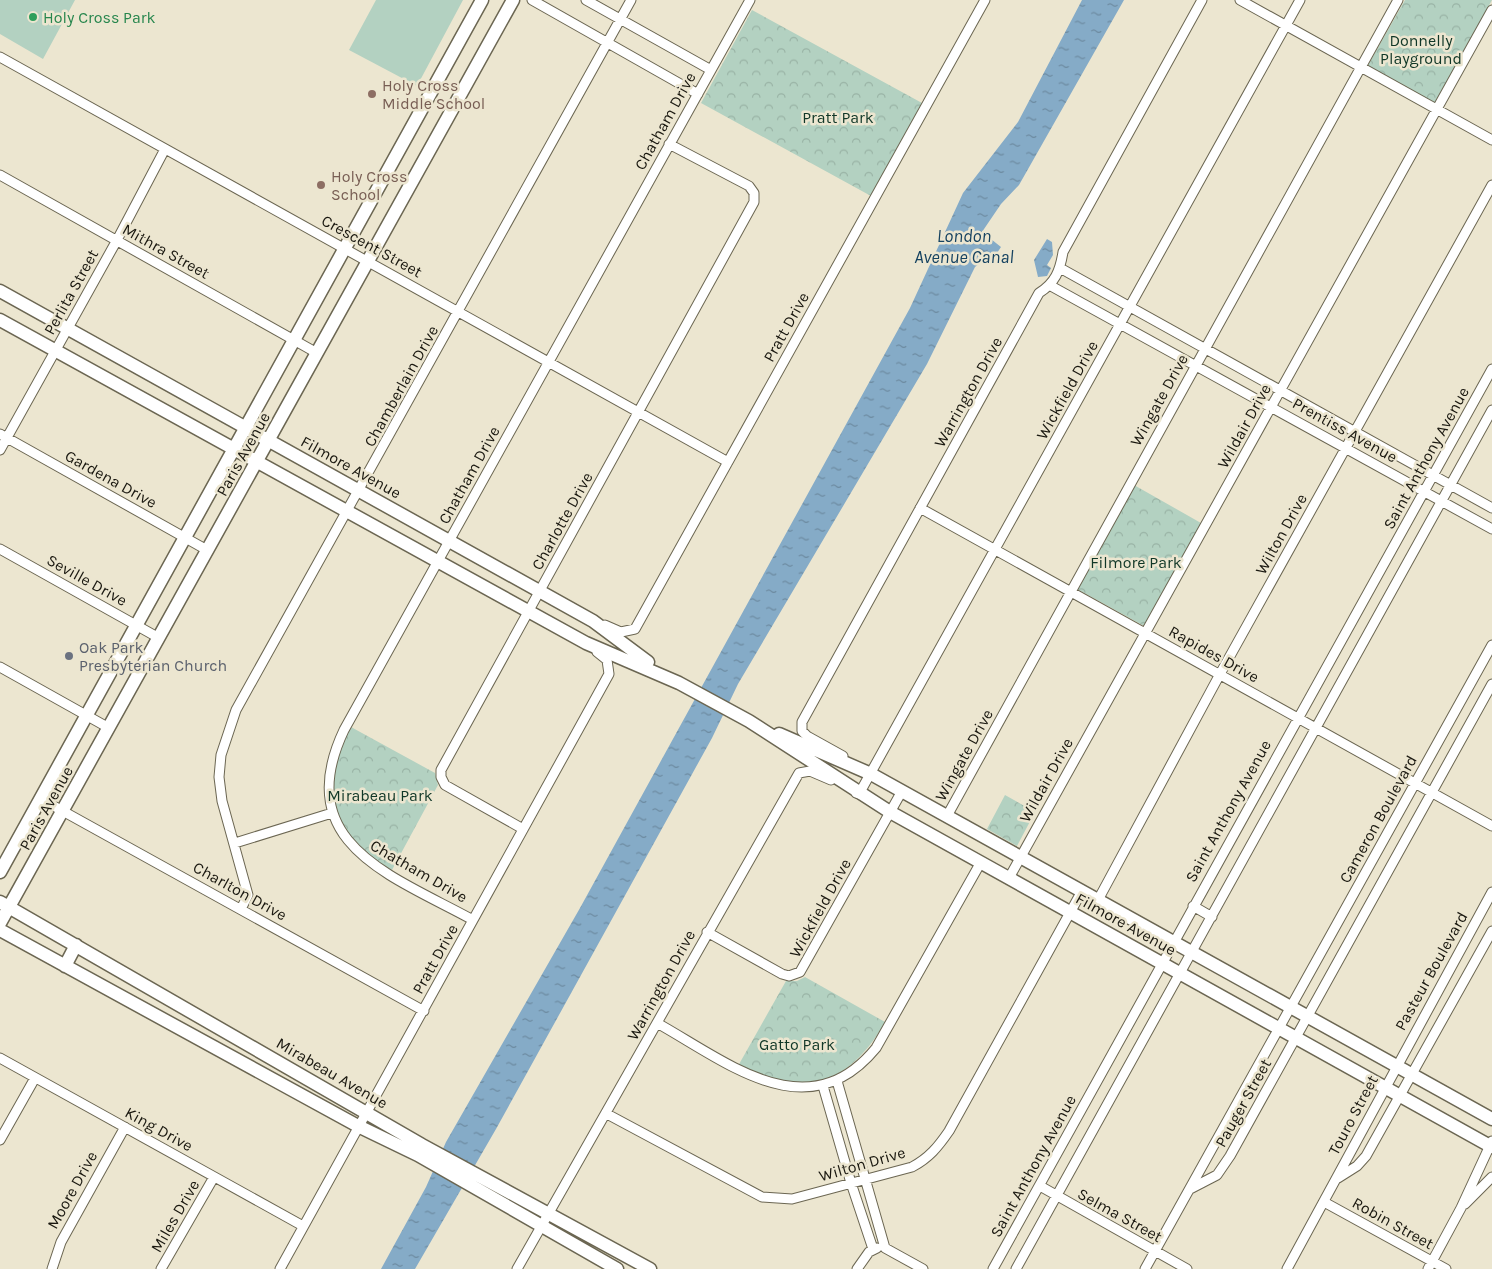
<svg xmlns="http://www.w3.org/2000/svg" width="1492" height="1269" viewBox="0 0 1492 1269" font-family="Karla,sans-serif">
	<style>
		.forest { fill: url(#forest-crowns) }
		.pitch { fill: #b3d1c1 }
		.water { fill: url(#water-ripples) }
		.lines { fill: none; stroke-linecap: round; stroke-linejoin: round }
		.street-casing { stroke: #6b6652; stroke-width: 11 }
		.secondary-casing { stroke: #6b6652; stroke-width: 15 }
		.street { stroke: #fff; stroke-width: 9 }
		.secondary { stroke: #fff; stroke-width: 12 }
		.leisure-dot { fill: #2e9e5b; stroke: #ece6d0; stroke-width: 2 }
		.education-dot { fill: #8d6e63; stroke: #ece6d0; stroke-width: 2 }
		.worship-dot { fill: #6b7280; stroke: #ece6d0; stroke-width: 2 }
		.labels { text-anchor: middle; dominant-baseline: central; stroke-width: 5; stroke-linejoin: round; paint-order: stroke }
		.leisure-label { font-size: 16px; fill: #27864d; stroke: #ece6d0; text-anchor: start }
		.park-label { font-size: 16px; fill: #103727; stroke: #ece6d0 }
		.education-label { font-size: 16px; fill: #785e54; stroke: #ece6d0; text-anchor: start }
		.street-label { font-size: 16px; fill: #19170f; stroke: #ece6d0 }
		.worship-label { font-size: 16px; fill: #5b616d; stroke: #ece6d0; text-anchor: start }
		.water-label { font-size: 18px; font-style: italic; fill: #154260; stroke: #ece6d0 }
	</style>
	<defs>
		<pattern id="forest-crowns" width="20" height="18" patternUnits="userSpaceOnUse" patternTransform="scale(1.25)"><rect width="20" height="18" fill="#b3d1c1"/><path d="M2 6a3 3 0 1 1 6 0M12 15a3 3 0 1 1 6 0" fill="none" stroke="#99b3a5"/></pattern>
		<pattern id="water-ripples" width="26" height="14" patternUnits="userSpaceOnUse" patternTransform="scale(1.25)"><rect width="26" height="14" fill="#85abc7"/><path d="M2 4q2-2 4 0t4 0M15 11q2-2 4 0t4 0" fill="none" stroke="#6c8aa0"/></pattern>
	</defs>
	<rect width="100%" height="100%" fill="#ece6d0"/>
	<!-- forest -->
	<path class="forest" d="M1405,0H1492L1434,104L1367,67Z
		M752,10L922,103L871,196L701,103Z
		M1134,485L1201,523L1144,626L1077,589Z
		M351,727L435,773L438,785L392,870C331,838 319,786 351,727Z
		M1005,795L1035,812L1017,846L987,829Z
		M805,977L885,1022C863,1061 831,1091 782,1083C768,1080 752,1071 738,1066L786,981H797Z"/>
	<!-- pitch -->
	<path class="pitch" d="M0,0H75L43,59L0,34Z
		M376,0H463L417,86L349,50Z"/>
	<!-- water -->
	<path class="water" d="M1082,0H1124L1019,185L1001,204L982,232L1001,247L997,253L994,252L975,267L927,364L738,684L712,738L496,1129L415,1269H381L426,1187L446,1142L580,908L910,308L963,193L1018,122Z
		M1047,239L1052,242L1053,255L1047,265L1051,268L1047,276L1038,277L1034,260Z"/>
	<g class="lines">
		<!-- street casing -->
		<g class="street-casing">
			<path id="street" d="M532,0L698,94
				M586,0L711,70
				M1240,0L1492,140
				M0,57L728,462
				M0,175L317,353
				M1060,268L1492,508
				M1051,286L1492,529
				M0,434L207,550
				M0,450L117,240L165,149
				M920,508L1492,826
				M0,549L159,638
				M605,625L621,632L635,629L985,0
				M0,667L109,728
				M843,756L807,736L802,731V722L1039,293C1055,283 1060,271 1063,252L1202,0
				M856,793L859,794L1300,0
				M41,799L424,1011
				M947,816L1398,0
				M523,829L445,785L441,777V770L754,202V193L749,186L669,144
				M235,843L332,813
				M1009,878L1492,10
				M1098,900L1220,674L1492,185
				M1193,906L1212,917
				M241,909L248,895L222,801L219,777L221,755L236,710L631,0
				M473,920C393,876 290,844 344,730L750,0
				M707,932L782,974L789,976L800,972L902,791
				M657,1023C727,1062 808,1131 876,1048L981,862
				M0,1058L303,1226
				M837,1081L885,1248L923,1269
				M823,1086L851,1183L873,1249
				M607,1114L762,1197L792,1199L912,1167C929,1158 938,1147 949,1131L1082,891
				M0,1140L35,1078
				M1338,1178L1357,1166L1366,1156L1492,931
				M1040,1186L1187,1269
				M1190,1189L1217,1175L1230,1156L1492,684
				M1324,1202L1446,1269
				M1465,1204L1492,1177
				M52,1269L61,1242L125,1127
				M161,1269L214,1177
				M280,1269L609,674L607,660L597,652
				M517,1269L799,773L810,771L831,780
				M857,1269L869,1252L877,1248
				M993,1269L1492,369
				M1016,1269L1492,410
				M1145,1269L1492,645
				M1287,1269L1492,892
				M1428,1269L1461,1208L1492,1141"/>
		</g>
		<!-- secondary casing -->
		<g class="secondary-casing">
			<path id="secondary" d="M0,291L593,621L648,662
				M0,320L586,643L679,683L749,721L890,812L1492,1147
				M779,734L871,774L1492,1119
				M0,872L482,0
				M0,902L422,1145L650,1269
				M0,923L513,0
				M0,930L358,1126L418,1155L617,1269
				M65,966L76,945"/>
		</g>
		<!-- street -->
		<use href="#street" class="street"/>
		<!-- secondary -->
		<use href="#secondary" class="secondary"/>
	</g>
	<!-- markers -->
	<circle class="leisure-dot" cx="33" cy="17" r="5"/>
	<g class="education-dot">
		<circle cx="372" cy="94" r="5"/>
		<circle cx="321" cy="185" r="5"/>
	</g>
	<circle class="worship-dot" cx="69" cy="656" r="5"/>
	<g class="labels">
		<!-- leisure labels -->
		<g class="leisure-label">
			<text x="43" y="17">Holy Cross Park</text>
		</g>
		<!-- park labels -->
		<g class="park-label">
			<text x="1421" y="40">Donnelly<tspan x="1421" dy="18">Playground</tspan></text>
			<text x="838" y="117">Pratt Park</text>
			<text x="1136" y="562">Filmore Park</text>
			<text x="380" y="795">Mirabeau Park</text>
			<text x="797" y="1044">Gatto Park</text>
		</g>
		<!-- education labels -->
		<g class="education-label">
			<text x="382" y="85">Holy Cross<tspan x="382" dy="18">Middle School</tspan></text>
			<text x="331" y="176">Holy Cross<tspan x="331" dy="18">School</tspan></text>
		</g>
		<!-- street labels -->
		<g class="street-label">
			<text transform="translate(665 121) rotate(-61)">Chatham Drive</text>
			<text transform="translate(372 246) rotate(29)">Crescent Street</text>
			<text transform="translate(166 251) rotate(29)">Mithra Street</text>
			<text transform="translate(71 292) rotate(-61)">Perlita Street</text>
			<text transform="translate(786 327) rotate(-61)">Pratt Drive</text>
			<text transform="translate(401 386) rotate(-61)">Chamberlain Drive</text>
			<text transform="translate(1067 390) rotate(-61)">Wickfield Drive</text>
			<text transform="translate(968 392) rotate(-61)">Warrington Drive</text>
			<text transform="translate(1159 400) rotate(-61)">Wingate Drive</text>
			<text transform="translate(1244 426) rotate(-61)">Wildair Drive</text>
			<text transform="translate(1345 430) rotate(29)">Prentiss Avenue</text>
			<text transform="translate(243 454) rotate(-61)">Paris Avenue</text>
			<text transform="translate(1426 458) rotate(-61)">Saint Anthony Avenue</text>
			<text transform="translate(351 467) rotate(29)">Filmore Avenue</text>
			<text transform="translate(469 475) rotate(-61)">Chatham Drive</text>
			<text transform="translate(111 479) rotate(29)">Gardena Drive</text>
			<text transform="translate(562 521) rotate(-61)">Charlotte Drive</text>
			<text transform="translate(1281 534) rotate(-61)">Wilton Drive</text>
			<text transform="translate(87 580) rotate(29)">Seville Drive</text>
			<text transform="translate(1214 654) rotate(29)">Rapides Drive</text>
			<text transform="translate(964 755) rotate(-61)">Wingate Drive</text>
			<text transform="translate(1046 780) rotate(-61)">Wildair Drive</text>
			<text transform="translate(46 808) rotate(-61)">Paris Avenue</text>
			<text transform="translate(1228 811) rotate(-61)">Saint Anthony Avenue</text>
			<text transform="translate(1378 819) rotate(-61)">Cameron Boulevard</text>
			<text transform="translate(419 871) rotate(30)">Chatham Drive</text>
			<text transform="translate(240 891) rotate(29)">Charlton Drive</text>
			<text transform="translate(820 908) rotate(-61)">Wickfield Drive</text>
			<text transform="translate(1126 924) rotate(29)">Filmore Avenue</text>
			<text transform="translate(435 959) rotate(-61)">Pratt Drive</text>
			<text transform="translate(1431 971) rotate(-61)">Pasteur Boulevard</text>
			<text transform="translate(661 985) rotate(-61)">Warrington Drive</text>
			<text transform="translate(332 1073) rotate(30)">Mirabeau Avenue</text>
			<text transform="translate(1243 1103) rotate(-61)">Pauger Street</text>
			<text transform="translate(1353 1115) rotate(-62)">Touro Street</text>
			<text transform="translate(159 1129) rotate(29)">King Drive</text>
			<text transform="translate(862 1164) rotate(-16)">Wilton Drive</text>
			<text transform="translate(1033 1166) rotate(-61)">Saint Anthony Avenue</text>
			<text transform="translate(72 1190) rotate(-61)">Moore Drive</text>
			<text transform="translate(1120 1215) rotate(29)">Selma Street</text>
			<text transform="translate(175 1216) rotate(-60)">Miles Drive</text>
			<text transform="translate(1393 1223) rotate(29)">Robin Street</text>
		</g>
		<!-- worship labels -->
		<g class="worship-label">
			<text x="79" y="647">Oak Park<tspan x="79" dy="18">Presbyterian Church</tspan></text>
		</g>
		<!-- water labels -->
		<g class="water-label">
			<text x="964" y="236">London<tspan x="964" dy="21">Avenue Canal</tspan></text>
		</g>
	</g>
</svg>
